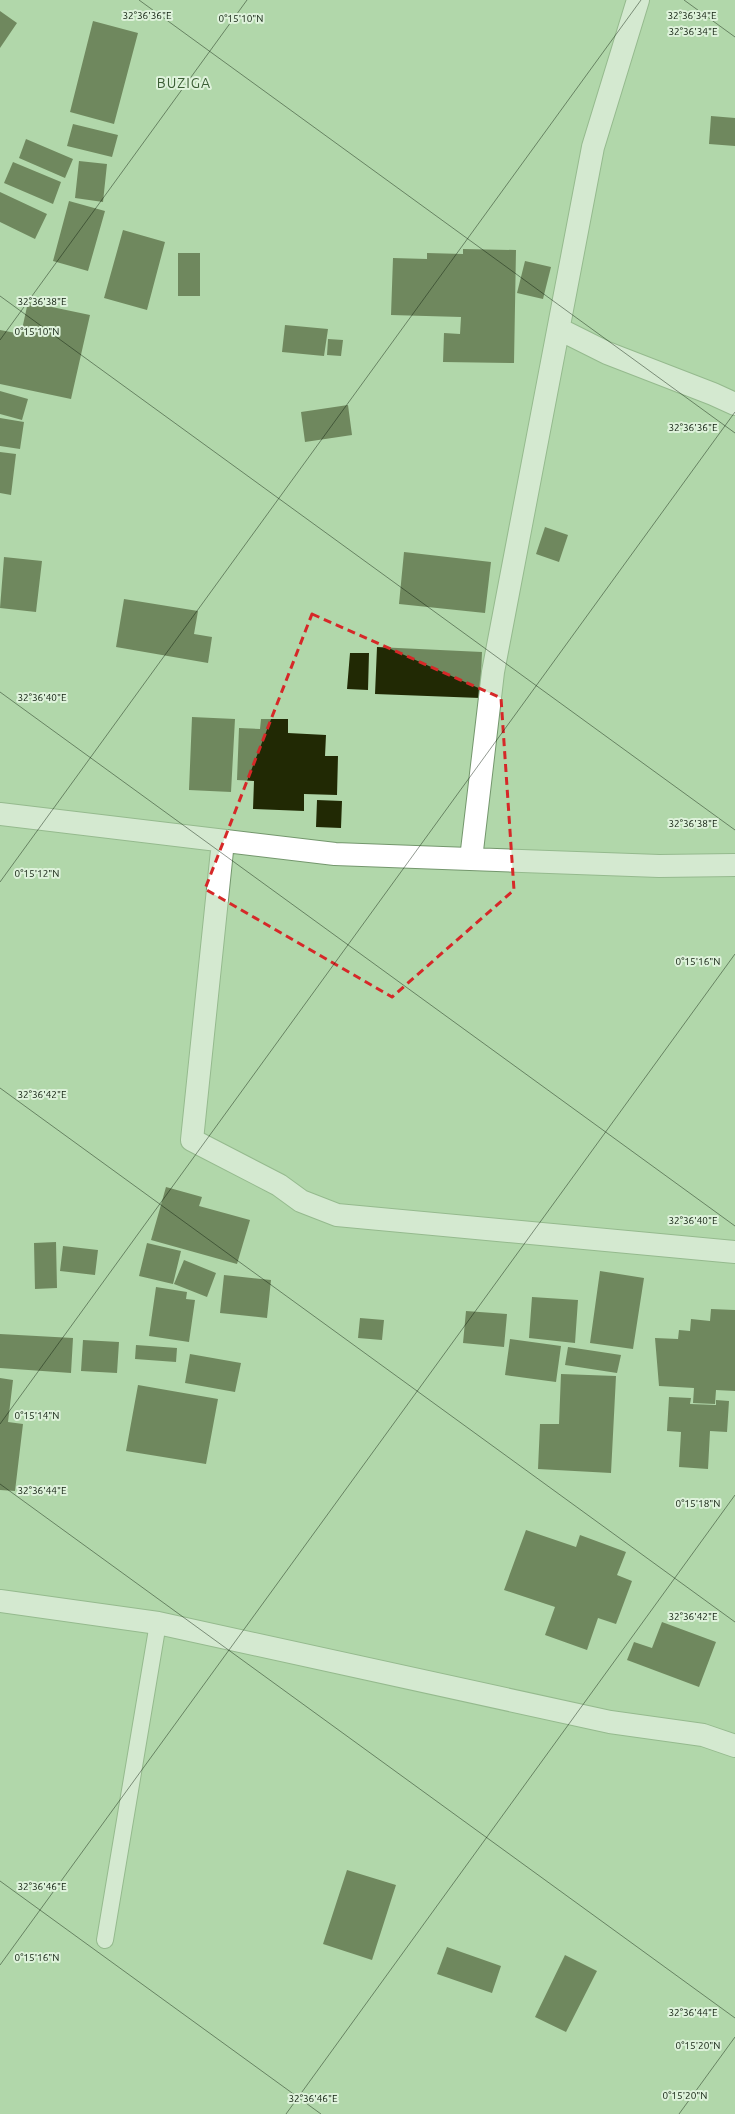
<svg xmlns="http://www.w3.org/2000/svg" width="735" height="2114" viewBox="0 0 735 2114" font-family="Ubuntu,sans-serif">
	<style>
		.building { fill: #212904 }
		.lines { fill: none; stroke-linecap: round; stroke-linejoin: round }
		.lane-casing { stroke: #74976d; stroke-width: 18 }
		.street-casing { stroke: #74976d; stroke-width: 24 }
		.lane { stroke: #fff; stroke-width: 16 }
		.street { stroke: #fff; stroke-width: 22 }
		.marked { fill: none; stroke: #d62828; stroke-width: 3; stroke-dasharray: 8 5; stroke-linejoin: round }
		.ticks { fill: none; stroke: #0e1c0c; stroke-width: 1; stroke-opacity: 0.45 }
		.labels { text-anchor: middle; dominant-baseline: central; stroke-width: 4; stroke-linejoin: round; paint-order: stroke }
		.quarter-label { font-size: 14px; letter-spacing: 1px; fill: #3b5d35; stroke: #def2db }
		.ticks-label { font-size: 10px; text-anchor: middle; fill: #0e1c0c; stroke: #def2db; stroke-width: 4; stroke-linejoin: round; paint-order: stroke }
	</style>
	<rect width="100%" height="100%" fill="#b1d7aa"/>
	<!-- building -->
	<path class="building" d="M0,11L17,23L0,48Z
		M93,21L138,33L114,124L70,112Z
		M711,116L735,118V146L709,144Z
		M73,124L118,135L112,157L67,146Z
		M26,139L73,159L65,178L19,158Z
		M79,161L107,164L103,202L75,198Z
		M13,162L61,182L53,204L4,183Z
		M0,192L47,214L35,239L0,222Z
		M69,201L105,211L88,271L53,261Z
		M123,230L165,242L147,310L104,298Z
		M463,249L516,250L514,363L443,362L444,333L460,334L461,317L391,315L393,258L427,259V253L463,254Z
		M178,253H200V296H178Z
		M525,261L551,267L543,299L517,293Z
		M28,302L90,315L71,399L0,384V330L21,334Z
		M285,325L328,329L324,356L282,352Z
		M328,339L343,340L341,356L327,355Z
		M0,391L28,399L22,420L0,414Z
		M348,405L352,435L305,442L301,412Z
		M0,418L24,422L20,449L0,446Z
		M0,452L16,454L11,495L0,493Z
		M545,527L568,535L559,562L536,554Z
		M404,552L491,562L485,613L399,604Z
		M4,557L42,561L36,612L0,608Z
		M124,599L198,611L194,634L212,637L208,663L116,647Z
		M377,647L482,652L480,698L375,694Z
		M350,653H369L368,690L347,689Z
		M192,717L235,719L231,792L189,790Z
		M261,719H288V733L326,735L325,756H338L337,795L304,794V811L253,809L254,781L237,780L239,728L260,729Z
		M317,800L342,801L341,828L316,827Z
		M166,1187L202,1197L199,1206L250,1220L237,1264L151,1240Z
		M56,1242L57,1288L35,1289L34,1243Z
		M147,1243L181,1251L173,1284L139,1276Z
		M63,1246L98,1250L95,1275L60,1271Z
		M184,1260L216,1273L207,1297L174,1284Z
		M600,1271L644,1278L633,1349L590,1343Z
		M224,1275L271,1280L267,1318L220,1313Z
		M156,1287L187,1292L186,1299L195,1300L189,1342L149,1336Z
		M532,1297L578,1300L575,1343L529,1338Z
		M711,1309L735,1310V1391L716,1390L715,1404L693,1403L694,1388L659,1386L655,1338L678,1339L679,1330L690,1331L691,1319L710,1321Z
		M466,1311L507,1314L504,1347L463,1343Z
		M360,1318L384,1320L382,1340L358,1338Z
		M0,1334L73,1338L71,1373L0,1368Z
		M510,1339L561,1346L556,1382L505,1375Z
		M83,1340L119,1342L117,1373L81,1371Z
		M136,1345L177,1348L176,1362L135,1359Z
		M568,1347L621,1355L617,1373L565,1365Z
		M190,1354L241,1363L235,1392L185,1383Z
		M561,1374L616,1376L611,1473L538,1469L540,1424H559Z
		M0,1378L13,1380L8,1422L23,1424L15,1491L0,1490Z
		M138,1385L218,1399L206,1464L126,1451Z
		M669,1397L691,1398L690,1404L716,1405V1400L729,1401L727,1432L710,1431L708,1469L679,1467L681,1432L667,1431Z
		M526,1530L576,1547L580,1535L626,1552L617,1575L632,1581L616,1624L598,1618L587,1650L545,1635L555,1607L504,1590Z
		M662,1622L716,1642L699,1687L627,1660L634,1642L652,1648Z
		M347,1870L396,1885L372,1960L323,1944Z
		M447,1947L501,1966L492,1993L437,1974Z
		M565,1955L597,1971L566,2032L535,2017Z"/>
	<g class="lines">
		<!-- lane casing -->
		<g class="lane-casing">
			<path id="lane" d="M105,1940L158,1623"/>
		</g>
		<!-- street casing -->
		<g class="street-casing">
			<path id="street" d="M559,329L607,353L713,394L735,404
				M0,814L335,854L659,866L735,865
				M223,841L192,1140L279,1185L301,1201L337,1215L735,1252
				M471,859L493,672L593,147L638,0
				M0,1601L158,1623L610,1722L703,1735L735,1746"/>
		</g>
		<!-- lane -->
		<use href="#lane" class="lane"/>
		<!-- street -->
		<use href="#street" class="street"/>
	</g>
	<!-- marked area -->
	<path d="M0 0H735V2114H0ZM312,614L501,698L514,890L392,997L205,889Z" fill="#b1d7aa" fill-opacity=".55" fill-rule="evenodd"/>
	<path class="marked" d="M312,614L501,698L514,890L392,997L205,889Z"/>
	<!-- ticks -->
	<path class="ticks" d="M139,0L735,433M684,0L735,37M0,296L735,830M0,340L247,0M0,692L735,1226M0,882L641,0M0,1088L735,1622M0,1424L735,412M0,1484L735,2018M0,1881L321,2114M0,1965L735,954M286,2114L735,1495M679,2114L735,2037"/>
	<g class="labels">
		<!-- quarter labels -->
		<g class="quarter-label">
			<text x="184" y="83">BUZIGA</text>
		</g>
	</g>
	<g class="ticks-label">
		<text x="147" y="19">32°36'36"E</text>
		<text x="692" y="19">32°36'34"E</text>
		<text x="241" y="22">0°15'10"N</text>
		<text x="693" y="35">32°36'34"E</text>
		<text x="42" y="305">32°36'38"E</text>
		<text x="37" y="335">0°15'10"N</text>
		<text x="693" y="431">32°36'36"E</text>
		<text x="42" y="701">32°36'40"E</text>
		<text x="693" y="827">32°36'38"E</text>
		<text x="37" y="877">0°15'12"N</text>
		<text x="698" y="965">0°15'16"N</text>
		<text x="42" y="1098">32°36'42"E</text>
		<text x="693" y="1224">32°36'40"E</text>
		<text x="37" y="1419">0°15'14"N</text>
		<text x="42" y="1494">32°36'44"E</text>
		<text x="698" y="1507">0°15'18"N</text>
		<text x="693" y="1620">32°36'42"E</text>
		<text x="42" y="1890">32°36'46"E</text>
		<text x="37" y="1961">0°15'16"N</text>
		<text x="693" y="2016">32°36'44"E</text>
		<text x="698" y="2049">0°15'20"N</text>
		<text x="685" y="2099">0°15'20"N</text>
		<text x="313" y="2102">32°36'46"E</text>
	</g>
</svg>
